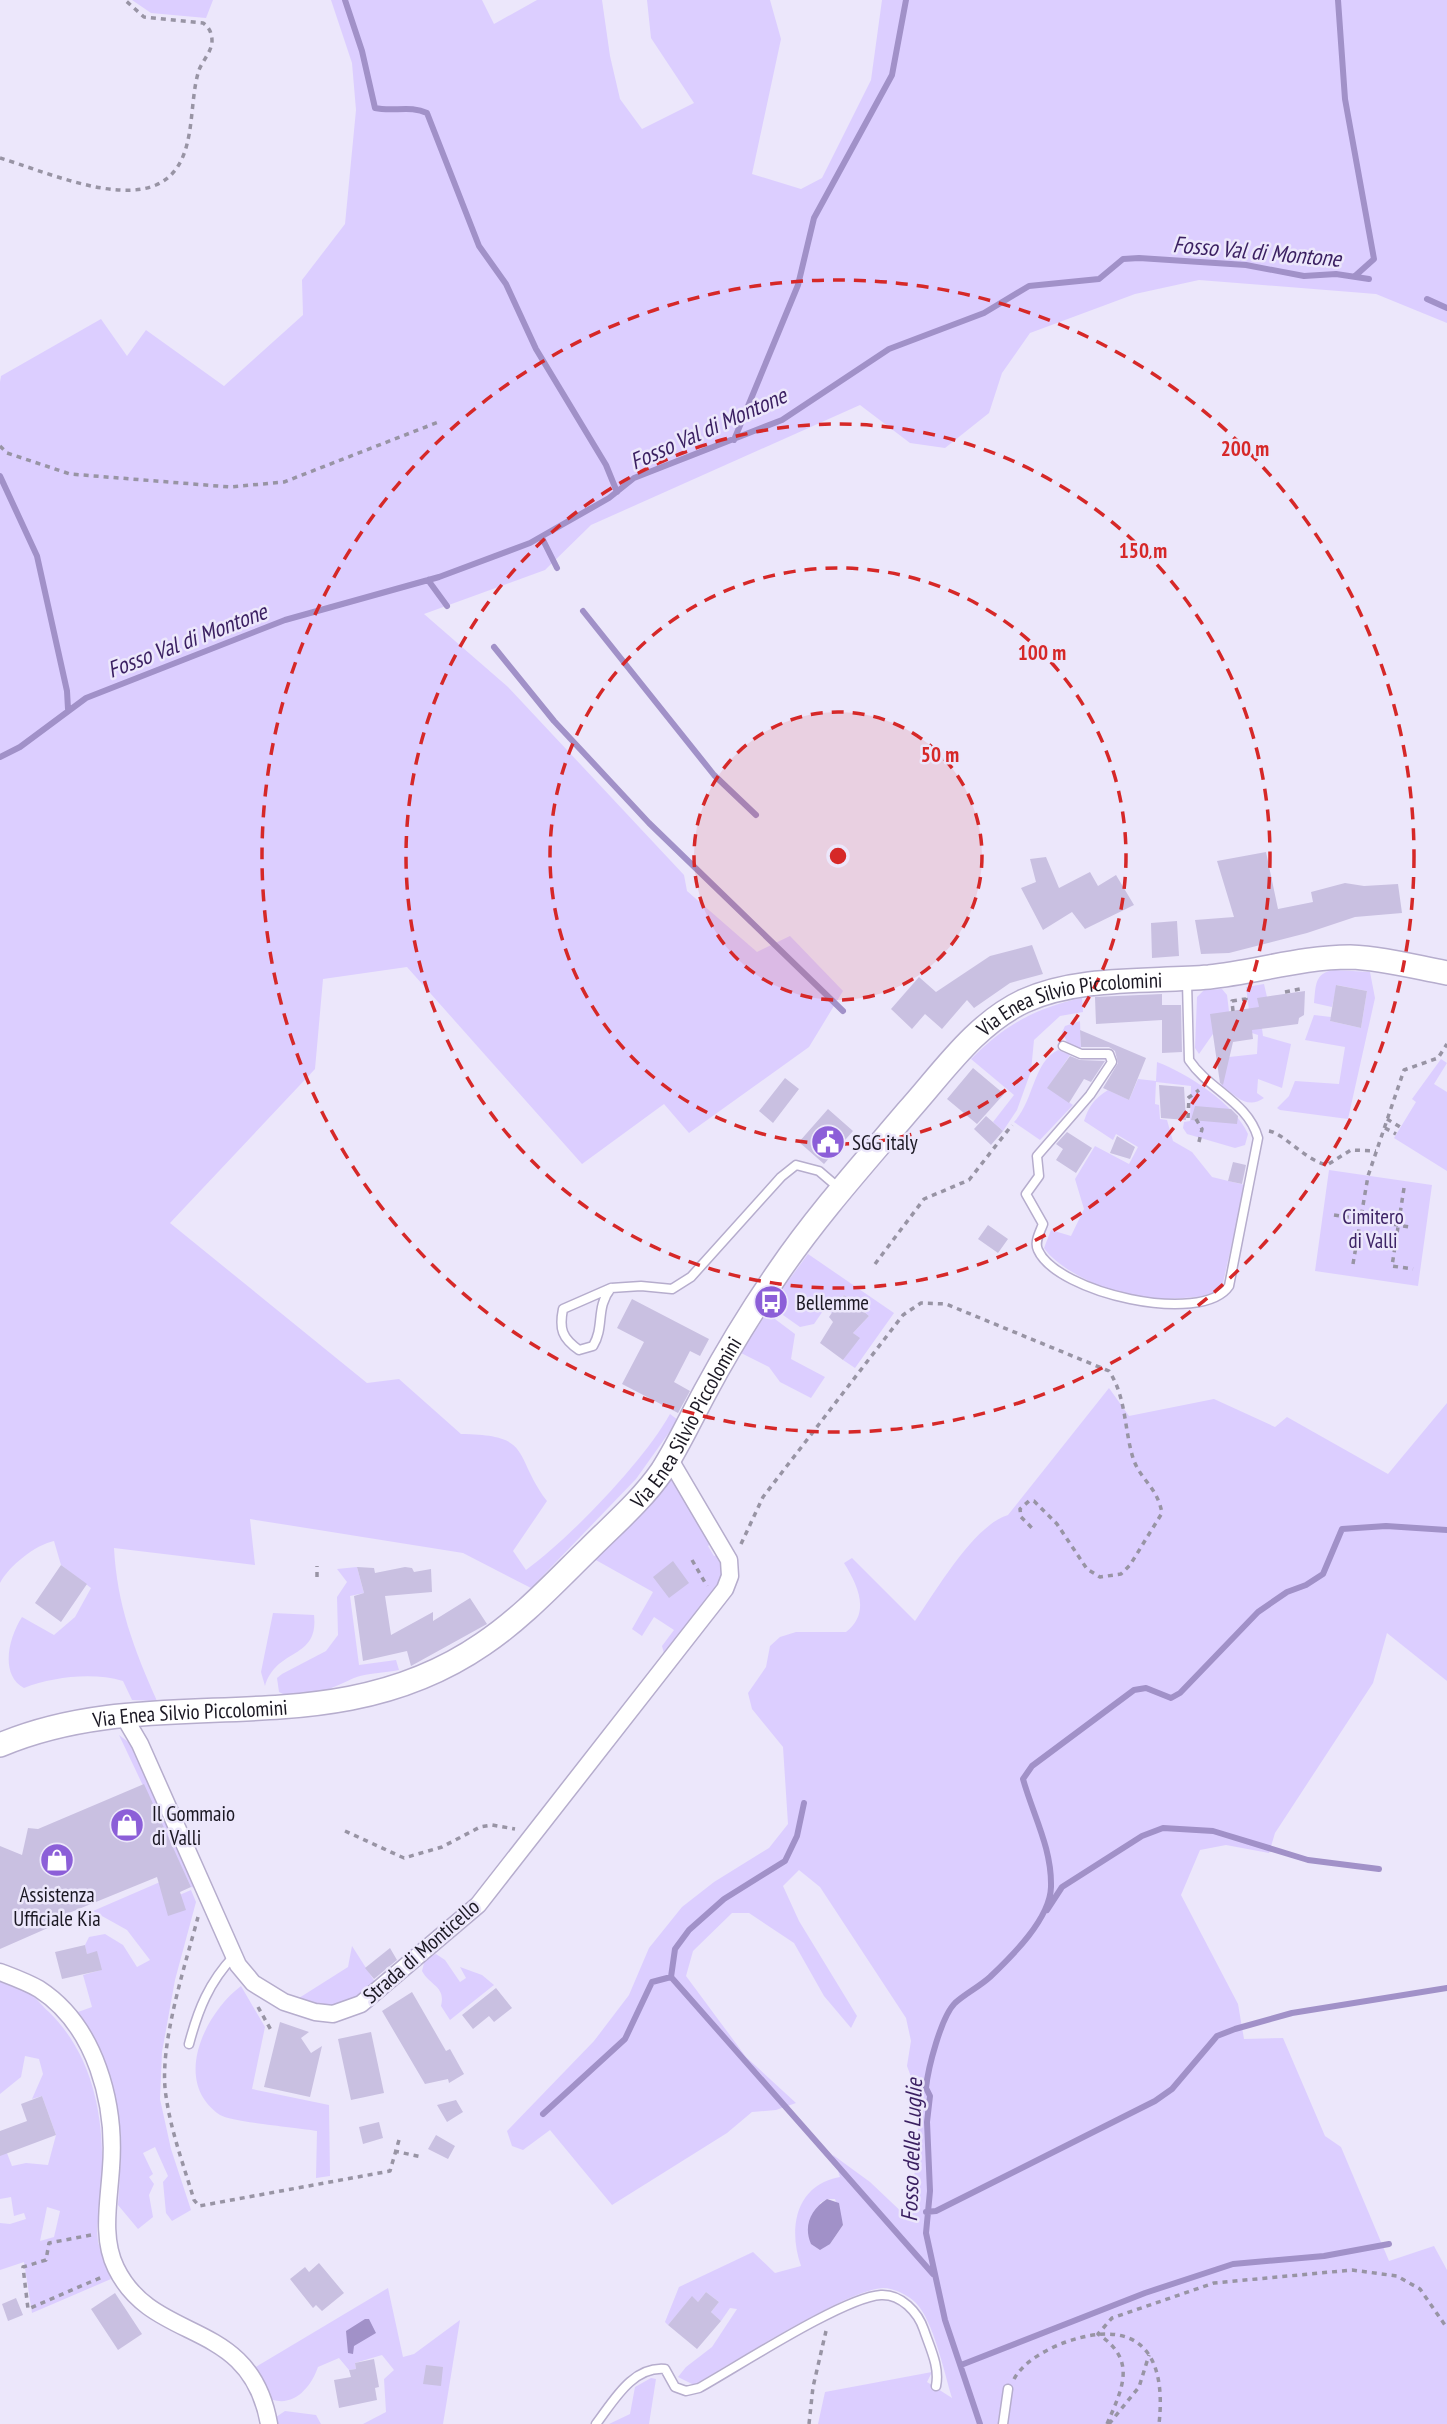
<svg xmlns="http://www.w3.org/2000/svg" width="1447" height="2424" viewBox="0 0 1447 2424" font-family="'PT Sans Narrow',sans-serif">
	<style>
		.green { fill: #dcceff; fill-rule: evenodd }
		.water { fill: #a191c8 }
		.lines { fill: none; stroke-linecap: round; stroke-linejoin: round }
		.stream { stroke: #a191c8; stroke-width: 6 }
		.building { fill: #c9c0e1 }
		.lane-casing { stroke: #b6adcd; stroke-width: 11 }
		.street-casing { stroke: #b6adcd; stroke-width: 19 }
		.secondary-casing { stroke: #b6adcd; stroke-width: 26 }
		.path { stroke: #9894a4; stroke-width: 3.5; stroke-dasharray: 5 5; stroke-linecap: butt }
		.lane { stroke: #fff; stroke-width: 8 }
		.street { stroke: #fff; stroke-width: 16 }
		.secondary { stroke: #fff; stroke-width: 23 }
		.ring { fill: none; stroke: #d62828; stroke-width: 3.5; stroke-dasharray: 12 9 }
		.labels { text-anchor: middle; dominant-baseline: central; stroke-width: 5; stroke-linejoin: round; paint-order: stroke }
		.street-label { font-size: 21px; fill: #1b1823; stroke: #ece7fb }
		.poi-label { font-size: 21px; fill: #1b1823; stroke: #ece7fb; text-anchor: start }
		.park-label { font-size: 21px; fill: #3d2365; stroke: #ece7fb }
		.water-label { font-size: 23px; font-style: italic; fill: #3a1f61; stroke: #ece7fb }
		.centre { fill: #d62828; stroke: #ece7fb; stroke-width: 3.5 }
		.ring-label { font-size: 21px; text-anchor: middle; font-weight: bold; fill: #d62828; stroke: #ece7fb; stroke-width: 5; stroke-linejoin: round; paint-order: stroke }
	</style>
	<rect width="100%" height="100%" fill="#ece7fb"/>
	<!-- green -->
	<path class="green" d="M132,0H213L206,18L151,13Z
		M331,0H482L494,24L537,0H602L610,56L620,99L642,129L694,103L651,38L647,0H770L781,39L752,174L801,189L822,178L871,80L882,0H1447V323L1376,294L1199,280L1135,294L1030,333L1002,373L989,413L945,448L910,443L860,405L591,525L545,570L424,614L508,687L684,875L687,891L757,952L790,936L843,991L809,1047L689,1133L664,1104L582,1164L407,967L323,979L315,1069L170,1223L367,1383L399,1379L461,1434C534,1435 512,1454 547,1501L513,1551L526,1570C570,1538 644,1461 670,1414L678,1420L636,1479L531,1588L463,1553L250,1519L255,1565L114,1548C117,1605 134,1649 157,1701L132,1700L123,1681C92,1672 53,1677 24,1688C0,1675 8,1639 22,1617L54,1635L75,1617L91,1588L61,1565L54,1541C35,1545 9,1566 0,1583V382L1,376L101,319L127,356L146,330L224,386L303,315L302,280L345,224L356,110L352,63Z
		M1334,970L1370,972L1375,998L1348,1119L1280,1110L1277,1108L1289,1096L1295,1081L1339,1084L1345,1047L1305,1040L1314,1015L1331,1017L1330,1021L1361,1028L1367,991L1337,985L1332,1007L1314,1003C1316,986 1314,973 1334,970Z
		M1264,984L1267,997L1258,999L1263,1036L1291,1044L1282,1088L1258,1079L1257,1093L1264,1098C1247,1110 1236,1096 1221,1085L1229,1057L1257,1054L1258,1035L1252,1033L1246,987Z
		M1222,989L1227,995L1229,1011L1199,1054L1195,1048L1197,997L1204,990Z
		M1082,998L1083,1012L1060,1016L1034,1040L1031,1071L1017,1110L1003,1131L993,1122L1014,1095L971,1059C1005,1025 1035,1008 1082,998Z
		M1080,1021L1081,1050L1068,1044L1062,1032L1065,1026Z
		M1058,1050L1070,1055L1048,1088L1073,1105L1040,1140L1014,1122C1034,1101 1033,1062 1058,1050Z
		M1441,1059L1447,1063L1434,1084L1447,1092V1171L1394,1138L1416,1102L1412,1099Z
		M1157,1062C1187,1073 1235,1104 1248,1134L1245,1145L1235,1148L1187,1134L1183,1128L1184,1122L1190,1121L1191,1086L1156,1082L1155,1104L1159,1105L1160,1119L1167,1120L1173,1141L1192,1152L1212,1177L1245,1185L1223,1283L1211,1296C1190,1297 1167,1300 1145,1299C1116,1296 1060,1272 1044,1248L1051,1230L1071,1236L1084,1209L1075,1179L1095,1146L1129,1164L1138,1147L1116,1134L1113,1140L1084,1121C1089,1106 1094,1099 1108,1090L1129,1100L1138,1079L1156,1081Z
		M1329,1170L1432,1185L1418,1286L1315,1271Z
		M808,1254L894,1313L855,1368L843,1360L859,1338L853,1333L869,1316L844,1295L832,1313L825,1308L814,1324L800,1327L773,1308L777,1296Z
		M771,1316L795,1334L791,1359L825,1377L811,1398L780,1382L769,1367L741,1353L764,1317Z
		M1109,1388L1129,1416L1214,1399L1275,1427L1287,1417L1388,1474L1447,1403V1681L1387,1633L1373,1683L1275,1833L1269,1853L1226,1845L1200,1850L1181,1895L1238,2004L1244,2039L1283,2038L1325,2136L1341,2147L1389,2261L1434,2246L1447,2270V2424H818L825,2392L932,2372L927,2382L952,2398C944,2372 934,2322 916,2303C908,2295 894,2288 883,2288C848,2289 731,2364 694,2385L678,2377L686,2367L712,2347L737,2309L730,2308L721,2321L711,2312L719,2302L706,2292L698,2302L692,2297L668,2325L665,2322L679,2287L753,2252L775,2273L801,2266C788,2229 795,2185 840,2177L833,2155L870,2182L908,2218L912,2206L920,2101L907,2066L911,2041L906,2018L820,1887L799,1870L783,1886L799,1921L857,2016L851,2028L824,1996L794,1943L749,1913H732L693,1951L686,1976L746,2057L796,2103L776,2110L752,2112L727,2133L612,2205L550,2130L523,2150L512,2146L507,2131L594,2041L629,1995L649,1948L682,1907L714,1882L769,1848L788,1824L783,1747L752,1709L748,1693L766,1667L770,1646L780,1637L796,1632H846C871,1612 858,1586 844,1563L852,1558L915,1621C936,1591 974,1525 1008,1515ZM827,2199H835L843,2225L830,2244L820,2203Z
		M673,1474L712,1543L708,1546L714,1556L720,1555L727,1574L665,1657L662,1646L674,1630L654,1617L642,1636L632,1629L653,1592L594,1559Z
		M357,1567L364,1593L350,1596L359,1665L396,1660L399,1670C385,1673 367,1673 354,1678C334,1687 300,1705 279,1692L277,1678L282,1674L326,1651L338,1635L337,1597L347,1582L337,1569Z
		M273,1613L314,1615C319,1660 277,1647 265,1686L261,1672Z
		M119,1735L135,1747L197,1888L191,1887Z
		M160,1882L168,1900L191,1890L196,1902L175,1980L162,2052L160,2099L171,2149L191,2210L172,2221L166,2213L163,2182L168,2176L155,2147L143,2153L153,2174L149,2177L154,2184L149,2195L153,2217L138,2229L118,2205C124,2121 122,2086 78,2012L92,2007L83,1975L101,1970L97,1952L87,1954L85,1945L89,1937L105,1934L123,1945L137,1967L150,1960L127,1930L93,1911Z
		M352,1946L375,1982C351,2005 331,2011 299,1998L348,1967Z
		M436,1954L445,1960L460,1982L466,1978L460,1967L482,1975L494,1985L450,2020L441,2006C446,1986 430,1986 422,1971L425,1959Z
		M0,1982C10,1986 21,1989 30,1994C37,1998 43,2007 49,2012C106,2068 108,2154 97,2229L98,2242L111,2279L32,2313L24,2262L0,2270V2223L10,2224L26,2219L24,2213L14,2216L11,2197L0,2199V2135L12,2166L26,2163L48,2165L56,2135L42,2096L32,2099L43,2074L39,2059L25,2056L21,2077L0,2094ZM47,2207L60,2211L54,2237L40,2241Z
		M241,1986L265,2027L252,2089L329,2105L330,2176L316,2178L317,2131C299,2128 232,2122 220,2115C171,2082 205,2013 241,1986Z
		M388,2288L403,2357L414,2354L460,2320L443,2424H363L386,2412L384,2379L394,2370L382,2355L355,2363L356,2369L349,2370L339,2358L318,2367C311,2387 295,2406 273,2400L254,2368Z
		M651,2378L656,2379L649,2424H609L630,2414L635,2387Z
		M285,2411L316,2415L321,2424H277L276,2417Z"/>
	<!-- water -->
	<path class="water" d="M827,2199L839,2203L843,2225L830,2244L820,2250L811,2244C803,2226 811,2209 827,2199Z
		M365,2319H369L376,2333L354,2346L353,2354L348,2353L346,2331Z"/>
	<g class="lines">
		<!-- stream -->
		<path class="stream" d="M345,0L362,51L375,108C393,112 411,105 427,113L479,246L506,284L536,349L606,465L617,492
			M1338,0L1345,99L1374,259L1355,276
			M1427,299L1447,308
			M734,440L798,285L814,218L892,75L906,0
			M0,476L37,556L67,691L68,709
			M542,538L557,568
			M428,580L447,606
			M583,611L714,775L756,815
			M494,647L554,721L649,823L843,1011
			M0,757L20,747L86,698L285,620L439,577L530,543L609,498L634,478L782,420L889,349L984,313L1029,286L1099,279L1123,259L1139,258L1246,265L1304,276L1336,274L1369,279
			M804,1803L797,1836L785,1861L724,1899L689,1930L675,1949L671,1977L933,2274
			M1047,1910L1062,1887L1142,1836L1163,1828L1213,1831L1308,1860L1379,1869
			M543,2114L625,2039L652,1982L671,1977
			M926,2212L936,2211L1155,2101L1172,2089L1217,2036L1235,2029L1292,2013L1447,1988
			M961,2365L1145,2293L1233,2264L1324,2256L1389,2244
			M980,2424L945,2320L926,2233L930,2191L927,2122L930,2096L926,2088C928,2068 941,2017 955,2003C966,1993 979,1987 990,1977C1012,1956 1050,1919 1051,1887C1052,1848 1033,1815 1023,1779L1032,1766L1134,1690L1146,1688L1171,1698L1180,1693L1258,1612L1287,1592L1306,1585L1323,1574L1342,1529L1386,1526L1447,1530"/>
	</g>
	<!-- building -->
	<path class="building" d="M1266,852L1278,909L1313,902L1311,892L1345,883L1364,886L1398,884L1402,913L1355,917L1307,933L1229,953L1201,954L1195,920L1234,917L1217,861Z
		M1046,857L1059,888L1090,872L1098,886L1116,875L1134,905L1085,929L1072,912L1043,930L1021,888L1036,882L1030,859Z
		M1177,921L1179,956L1152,958L1151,923Z
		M1032,945L1043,974L1010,983L974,1008L967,1000L942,1029L925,1014L912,1029L891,1009L919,977L936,992L990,956Z
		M1336,985L1367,991L1361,1028L1330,1021Z
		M1305,991L1304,1015L1299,1018L1298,1024L1252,1030L1253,1039L1233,1042L1223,1085L1220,1083L1210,1014L1259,1007L1257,998Z
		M1162,994V1005H1181L1182,1052L1162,1053V1020L1096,1024L1095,997Z
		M1080,1030L1146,1058L1129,1100L1103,1088L1118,1063L1115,1051L1109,1047H1081Z
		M1070,1056L1080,1060L1105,1061L1091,1082L1084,1079L1069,1103L1047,1088Z
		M973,1068L1004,1094L977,1124L947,1099Z
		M785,1078L799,1089L773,1123L759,1111Z
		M1159,1085L1184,1087L1186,1120L1161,1118Z
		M1195,1106L1231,1109L1238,1116L1237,1124L1191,1120Z
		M828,1109L853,1131L824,1164L799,1142Z
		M986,1116L1003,1131L991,1145L974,1129Z
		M1067,1132L1092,1148L1076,1173L1056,1160L1063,1149L1056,1144Z
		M1117,1136L1135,1147L1130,1159L1110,1153Z
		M1233,1162L1246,1165L1242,1184L1228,1181Z
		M988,1225L1008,1239L998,1253L978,1239Z
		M844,1295L869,1316L853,1333L860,1338L843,1360L820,1343L833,1322L829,1317Z
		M632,1299L709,1339L700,1356L690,1351L674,1382L690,1391L678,1413L622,1384L644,1342L617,1328Z
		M673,1561L689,1583L669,1598L653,1577Z
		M61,1565L87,1584L61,1622L35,1603Z
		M357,1567L374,1568L375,1573L405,1567L412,1568L414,1572L431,1569L432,1592L385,1596L391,1635L433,1612V1621L470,1598L487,1624L411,1666L407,1651L363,1661L354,1596L364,1593Z
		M144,1784L191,1887L180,1892L186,1910L168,1916L157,1877L64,1915L66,1920L0,1949V1846L22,1855L28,1828L38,1829Z
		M85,1945L87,1954L97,1951L102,1970L62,1979L55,1952Z
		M390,1948L397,1960L374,1979L365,1968Z
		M496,1988L512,2008L494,2022L489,2016L473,2029L462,2015Z
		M412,1992L446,2051L450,2049L464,2074L449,2083L448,2079L425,2084L382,2011Z
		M280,2022L309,2032L301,2038L311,2053L322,2046L310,2097L264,2087Z
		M371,2032L384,2093L351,2100L338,2039Z
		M42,2096L56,2135L0,2156V2131L27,2121L21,2104Z
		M456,2100L463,2112L447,2122L437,2105Z
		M379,2122L383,2138L363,2144L359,2127Z
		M436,2135L455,2146L448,2159L428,2149Z
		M319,2263L344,2293L322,2311L316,2305L313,2308L290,2279L305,2267L309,2272Z
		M706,2292L719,2302L711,2312L721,2321L697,2349L668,2325L692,2296L698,2302Z
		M115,2293L142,2334L118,2350L91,2309Z
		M16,2298L23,2315L8,2321L2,2304Z
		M374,2359L379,2387L375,2388L377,2400L339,2408L334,2380L351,2377L349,2370L356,2369L355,2363Z
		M426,2365L443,2367L441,2386L423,2384Z"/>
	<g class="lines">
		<!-- lane casing -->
		<g class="lane-casing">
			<path id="lane" d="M1063,1046L1081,1054H1109L1112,1062L1090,1095L1037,1156L1039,1176L1026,1194L1043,1224C1040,1232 1034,1242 1038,1250C1057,1293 1202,1326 1229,1286L1258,1138C1248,1102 1209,1090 1189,1060L1187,982
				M611,1288C595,1308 605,1326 593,1346L579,1350C562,1338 559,1329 563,1309L611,1288L641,1286L672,1289L691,1277L781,1177L796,1165L819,1171L840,1189
				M189,2044C198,2010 209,1982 234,1956
				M596,2424C613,2402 632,2366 665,2369L675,2387L686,2391L699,2388C737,2367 844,2297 881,2295C901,2294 918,2312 924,2330C930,2348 940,2367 936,2386
				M1003,2424L1008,2389"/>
		</g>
		<!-- street casing -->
		<g class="street-casing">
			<path id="street" d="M123,1715L140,1744L238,1965L253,1983L284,2002L315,2012L333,2014L361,2004L478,1905L725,1589L730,1576L729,1560L669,1458
				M0,1972C13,1977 27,1982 39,1989C96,2026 116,2104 111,2168C109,2201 101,2238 116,2268C154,2346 250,2316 269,2424"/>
		</g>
		<!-- secondary casing -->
		<g class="secondary-casing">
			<g id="secondary">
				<path id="s1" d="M0,1745C159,1678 329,1750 483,1644C522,1618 555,1582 589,1549C614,1524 642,1500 662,1471C678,1446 691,1418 705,1392C727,1351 752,1310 779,1271C818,1214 864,1163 908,1111C943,1072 975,1024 1024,1001C1079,976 1149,982 1209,977C1255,972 1303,957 1350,957C1382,958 1415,967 1447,973"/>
			</g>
		</g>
		<!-- path -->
		<path class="path" d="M0,158C41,170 114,203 156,185C199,166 187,107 199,70C203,60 212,51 212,41C212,33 209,27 203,23L144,17L125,0
			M0,446L7,453L70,474L230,487L284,482L441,421
			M1285,992L1300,989
			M1233,1011L1232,1001L1246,999L1244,994
			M1188,1098L1199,1090
			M1188,1118L1189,1097
			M1196,1119L1202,1129L1198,1146
			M1387,1119L1400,1127
			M1385,1128L1396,1134
			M1269,1131C1285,1134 1303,1159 1327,1165L1351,1150L1376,1151
			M1404,1188L1392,1266L1413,1269
			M1334,1215L1410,1227
			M875,1264L924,1199L969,1180L1012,1125
			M1353,1264L1368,1176L1404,1070L1438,1058L1447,1044
			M741,1544L763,1497L903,1315L921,1303L946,1304L1109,1371C1127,1398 1124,1432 1134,1461C1142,1481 1157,1487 1162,1513L1130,1565L1121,1574L1100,1577L1087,1569L1057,1524L1034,1501H1029L1020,1509L1021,1517L1035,1531
			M692,1560L707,1586
			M317,1577V1566
			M345,1831L404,1858L442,1847L480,1827L492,1825L515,1829
			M198,1917C185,1966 158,2047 166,2096C171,2132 184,2166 194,2200L199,2206L390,2171L399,2140
			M258,2007L271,2030
			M394,2151L422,2157
			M91,2235L49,2243L46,2260L23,2267L28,2309L102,2277
			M1014,2379C1024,2361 1047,2349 1066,2342C1138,2317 1167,2353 1159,2424
			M809,2424L813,2387L826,2331
			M1107,2424C1123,2387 1137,2360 1098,2334L1112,2318L1214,2283L1352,2270L1397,2276L1420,2289L1447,2328
			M1109,2424L1139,2387L1149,2355"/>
		<!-- lane -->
		<use href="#lane" class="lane"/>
		<!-- street -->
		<use href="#street" class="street"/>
		<!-- secondary -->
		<use href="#secondary" class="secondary"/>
	</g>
	<!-- distance rings -->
	<circle cx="838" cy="856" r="144" fill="#d62828" fill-opacity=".12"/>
	<g class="ring">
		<circle cx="838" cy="856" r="144"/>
		<circle cx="838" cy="856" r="288"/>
		<circle cx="838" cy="856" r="432"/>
		<circle cx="838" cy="856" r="576"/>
	</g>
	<!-- icons -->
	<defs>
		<g id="civic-disc" transform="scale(1.75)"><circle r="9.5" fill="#8c5fd8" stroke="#ece7fb"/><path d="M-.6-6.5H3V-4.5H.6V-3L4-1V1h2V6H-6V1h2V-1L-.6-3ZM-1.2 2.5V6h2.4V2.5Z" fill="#fff"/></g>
		<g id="bus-disc" transform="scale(1.75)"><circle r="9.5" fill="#8c5fd8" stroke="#ece7fb"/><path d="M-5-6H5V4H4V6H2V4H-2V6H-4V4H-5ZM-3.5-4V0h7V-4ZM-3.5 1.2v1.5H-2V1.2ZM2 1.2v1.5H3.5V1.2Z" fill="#fff"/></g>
		<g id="shop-disc" transform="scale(1.75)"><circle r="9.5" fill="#8c5fd8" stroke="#ece7fb"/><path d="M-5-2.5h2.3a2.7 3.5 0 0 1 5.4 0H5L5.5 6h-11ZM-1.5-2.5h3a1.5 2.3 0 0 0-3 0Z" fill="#fff"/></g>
	</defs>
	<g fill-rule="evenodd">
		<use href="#civic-disc" x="828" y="1142"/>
		<use href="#bus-disc" x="771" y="1302"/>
		<use href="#shop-disc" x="127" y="1825"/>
		<use href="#shop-disc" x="57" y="1860"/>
	</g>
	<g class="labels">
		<!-- street labels -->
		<g class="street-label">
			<text stroke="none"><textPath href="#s1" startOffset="1391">Via Enea Silvio Piccolomini</textPath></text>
			<text stroke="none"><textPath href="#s1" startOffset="803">Via Enea Silvio Piccolomini</textPath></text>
			<text stroke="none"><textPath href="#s1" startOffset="194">Via Enea Silvio Piccolomini</textPath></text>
			<text transform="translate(421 1951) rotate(-41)">Strada di Monticello</text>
		</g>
		<!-- poi labels -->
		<g class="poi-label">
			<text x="852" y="1142">SGG italy</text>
			<text x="796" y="1302">Bellemme</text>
			<text x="152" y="1813">Il Gommaio<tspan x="152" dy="24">di Valli</tspan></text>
			<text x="57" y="1894" text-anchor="middle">Assistenza<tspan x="57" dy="24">Ufficiale Kia</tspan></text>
		</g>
		<!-- park labels -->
		<g class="park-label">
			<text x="1373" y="1216">Cimitero<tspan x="1373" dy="24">di Valli</tspan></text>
		</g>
		<!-- water labels -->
		<g class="water-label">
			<text transform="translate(1257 251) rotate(5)">Fosso Val di Montone</text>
			<text transform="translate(708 428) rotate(-24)">Fosso Val di Montone</text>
			<text transform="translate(187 640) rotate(-21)">Fosso Val di Montone</text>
			<text transform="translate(911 2150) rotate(-88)">Fosso delle Luglie</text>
		</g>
	</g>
	<circle cx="838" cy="856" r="10" class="centre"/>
	<g class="ring-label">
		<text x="1245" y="456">200 m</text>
		<text x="1143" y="558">150 m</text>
		<text x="1042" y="660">100 m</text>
		<text x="940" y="762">50 m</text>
	</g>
</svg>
